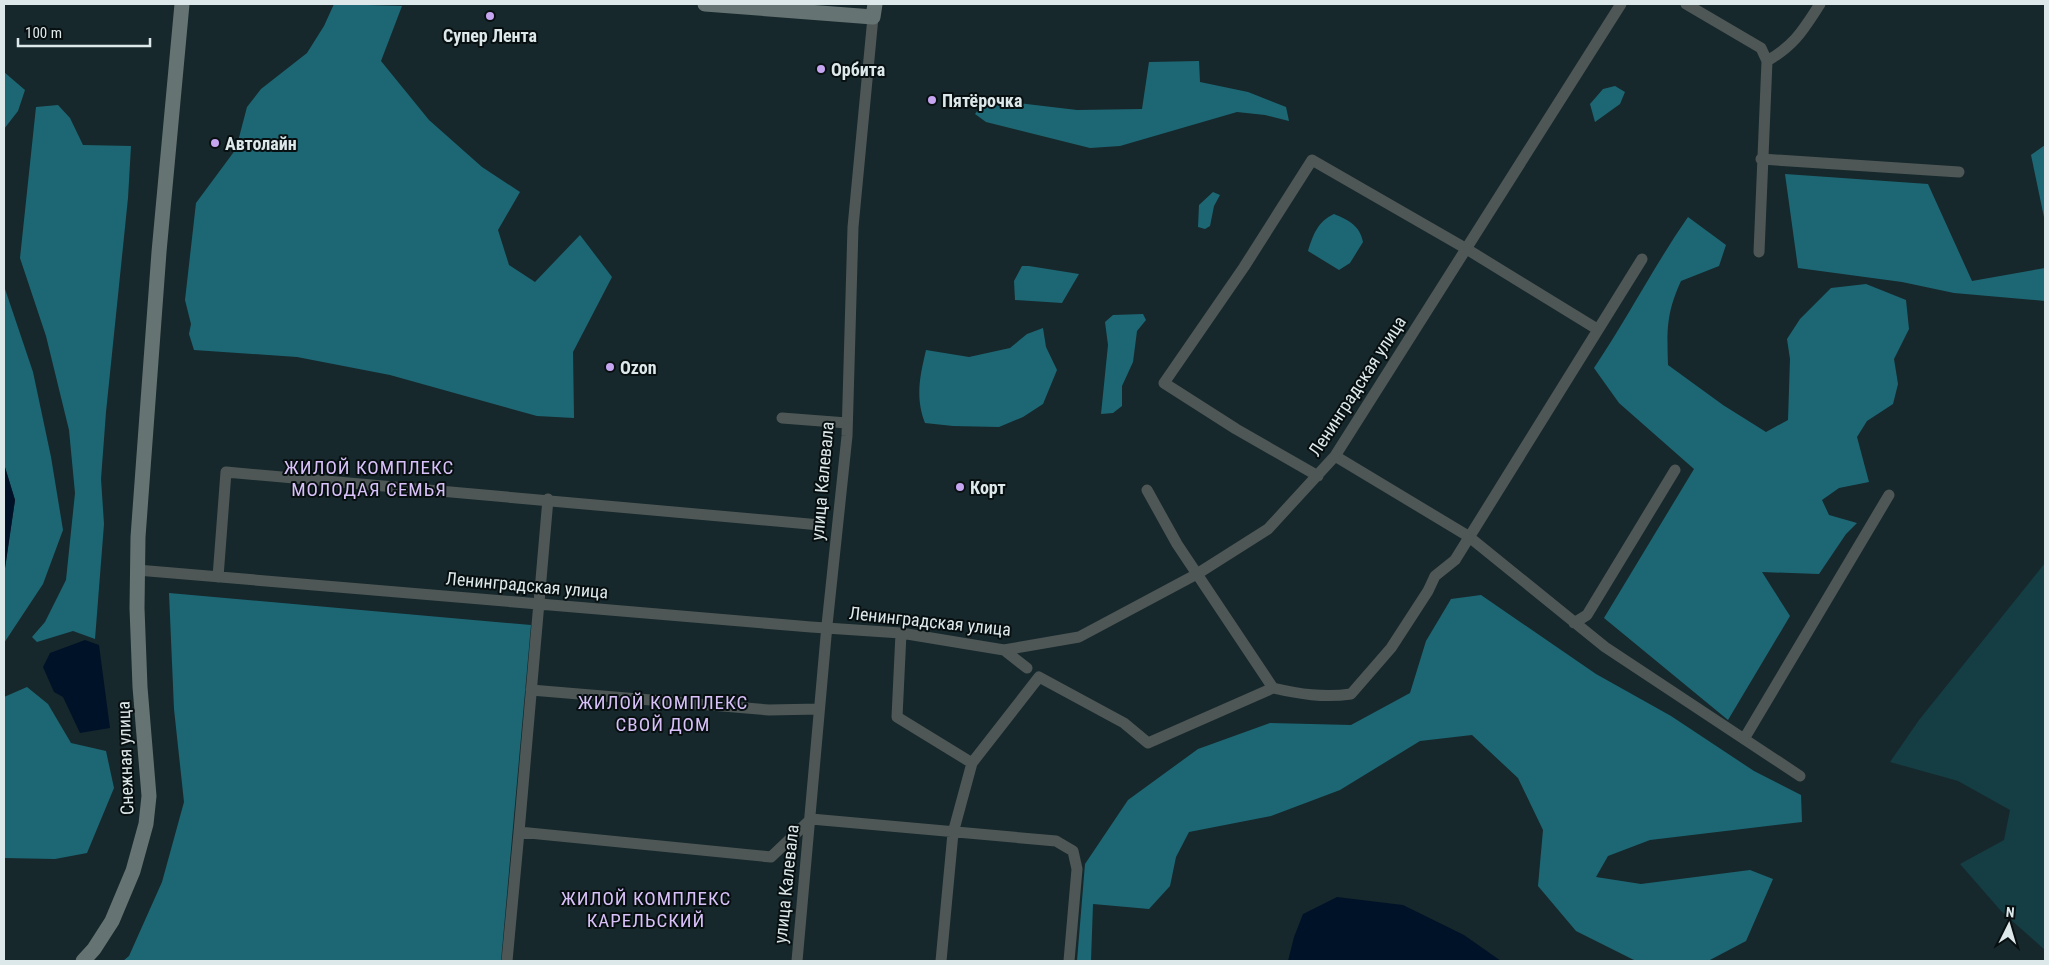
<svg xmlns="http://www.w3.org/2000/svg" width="2049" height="965" viewBox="0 0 2049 965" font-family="'Roboto Condensed',sans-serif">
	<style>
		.green { fill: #153d44 }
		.forest { fill: #1d6774 }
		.water { fill: #001228 }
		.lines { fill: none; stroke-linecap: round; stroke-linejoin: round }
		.street { stroke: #4e5756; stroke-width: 11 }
		.secondary { stroke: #657372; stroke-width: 15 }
		.poi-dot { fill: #c6a6f0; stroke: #080f11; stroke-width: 2 }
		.labels { text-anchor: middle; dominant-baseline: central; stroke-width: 4; stroke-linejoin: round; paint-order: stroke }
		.poi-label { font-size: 18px; font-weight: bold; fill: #dde8ea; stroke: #080f11; text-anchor: start }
		.street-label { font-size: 18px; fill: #dde8ea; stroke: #080f11 }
		.neighbourhood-label { font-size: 19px; letter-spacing: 1px; fill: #d8c1f9; stroke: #080f11 }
	</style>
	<rect width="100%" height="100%" fill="#16282c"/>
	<!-- green -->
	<path class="green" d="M2045,563V950L2001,911L1960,864L2004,840L2010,810L1958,781L1890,762L1919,720Z"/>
	<!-- forest -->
	<path class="forest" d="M334,4L402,6L381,61L429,120L482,167L520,192L498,230L509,265L535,282L580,235L612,277L573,352L574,418L537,416L390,375L297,357L194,350L189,334L191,324L185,300L196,203L236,149L247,107L261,89L307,53L324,26Z
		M1199,61L1200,82L1248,92L1286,107L1289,121L1265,115L1237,112L1120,146L1090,148L986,122L975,114L986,99L1077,110L1142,109L1149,62Z
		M4,72L25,90L18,111L4,129Z
		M1615,86L1625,92L1620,104L1595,122L1590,104L1603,89Z
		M58,105L70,118L83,145L131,146L128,198L106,412L101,479L104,524L95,639L73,631L37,642L32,637L45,622L66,580L75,493L69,430L46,336L20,258L36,107Z
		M2045,145V222L2031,155Z
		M1785,174L1928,184L1972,281L2045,268V301L1954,293L1902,282L1798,268Z
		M1213,192L1220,195L1214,206L1210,226L1205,229L1198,227L1199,205Z
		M1334,214C1349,220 1360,226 1363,242L1350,263L1339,270L1308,251C1313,235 1318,221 1334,214Z
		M1688,217L1726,245L1719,266L1681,281C1666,314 1667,330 1668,365L1723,405L1766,432L1788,420L1790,359L1787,339L1800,319L1831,288L1866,284L1906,300L1909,329L1894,359L1898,384L1893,404L1867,421L1857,437L1869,482L1839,488L1822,500L1829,515L1857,523L1846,534L1819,574L1762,572L1790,616L1728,720L1604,618L1694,469L1619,403L1594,368C1627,319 1654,266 1688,217Z
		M1022,266H1029L1079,274L1062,303L1015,300L1014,281Z
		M4,286L33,372L51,457L63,530L43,584L4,643V575L15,500L4,464Z
		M1143,314L1146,320L1137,331L1133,362L1122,386V406L1113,413L1101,414L1108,345L1105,322L1113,315Z
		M1043,328L1046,347L1057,370L1043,404L1023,417L999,427L953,426L925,423C915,397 920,376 926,350L969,357L1010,348L1027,334Z
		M169,593L531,625L501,961H123L129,956L162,882L184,802L174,709Z
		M1481,595L1596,674L1671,716L1754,771L1801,795L1802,822L1650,840L1608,856L1596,877L1641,884L1750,870L1773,879L1746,941L1708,961H1636L1576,931L1538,886L1543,830L1518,778L1472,735L1420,741L1340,790L1271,816L1189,832L1176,857L1170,886L1149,909L1093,904L1091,961H1077L1085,864L1128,800L1198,749L1270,723L1351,725L1410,693L1426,641L1451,599Z
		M27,687L48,704L71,743L106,751L114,788L87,853L55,859L4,858V697Z"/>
	<!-- water -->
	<path class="water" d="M4,464L15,500L4,575Z
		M85,640L99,645L110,728L80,733L63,697L54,692L43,667L50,653Z
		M1337,897L1403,905L1464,935L1501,961H1288L1294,937L1303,914Z"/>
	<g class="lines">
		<!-- street -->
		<path class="street" d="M1686,4L1761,48L1767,61L1759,252
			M1767,61C1795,45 1803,30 1820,4
			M1761,159L1959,172
			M782,418L847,423
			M1335,456L1468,536L1605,647L1800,776
			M1318,476L1236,429L1164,383L1244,267L1312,160L1465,248L1597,329
			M1147,490L1177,544L1273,688C1299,694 1324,698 1351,694L1391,648L1428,591L1435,576L1455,560L1642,259
			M137,570L811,627L901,633L1004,650L1079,637L1197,574L1268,529L1335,456L1621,4
			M218,577L226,472L820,525
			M1574,623L1587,615L1675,470
			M901,633L897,717L972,763
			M1004,650L1027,668
			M531,690L769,710L819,709
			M1744,739L1889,495
			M519,832L548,499
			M507,961L519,832L771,857L811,819L1056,841L1073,851L1077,869L1069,961
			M797,961L827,625L847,436L853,227L873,17
			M941,961L953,833L972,763L1039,677L1124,723L1148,743L1273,688"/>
		<!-- secondary -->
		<path class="secondary" d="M705,4L873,17L875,4
			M83,961L94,949L112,921L133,871L146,824L149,796L140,687L137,608L138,537L159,252L182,4"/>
	</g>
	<!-- markers -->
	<g class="poi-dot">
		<circle cx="490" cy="16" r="5"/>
		<circle cx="821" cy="69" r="5"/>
		<circle cx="932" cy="100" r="5"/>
		<circle cx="215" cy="143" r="5"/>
		<circle cx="610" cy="367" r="5"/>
		<circle cx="960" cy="487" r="5"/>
	</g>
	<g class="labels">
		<!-- poi labels -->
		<g class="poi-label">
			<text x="490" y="35" text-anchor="middle">Супер Лента</text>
			<text x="831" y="69">Орбита</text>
			<text x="942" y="100">Пятёрочка</text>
			<text x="225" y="143">Автолайн</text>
			<text x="620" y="367">Ozon</text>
			<text x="970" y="487">Корт</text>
		</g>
		<!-- street labels -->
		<g class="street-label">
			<text transform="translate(1357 386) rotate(-57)">Ленинградская улица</text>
			<text transform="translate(822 481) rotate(-85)">улица Калевала</text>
			<text transform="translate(527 585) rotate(5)">Ленинградская улица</text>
			<text transform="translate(930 621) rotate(6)">Ленинградская улица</text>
			<text transform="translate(125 758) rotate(-92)">Снежная улица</text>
			<text transform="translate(786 884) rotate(-84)">улица Калевала</text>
		</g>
		<!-- neighbourhood labels -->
		<g class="neighbourhood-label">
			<text x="369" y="467">ЖИЛОЙ КОМПЛЕКС<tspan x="369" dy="22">МОЛОДАЯ СЕМЬЯ</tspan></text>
			<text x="663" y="702">ЖИЛОЙ КОМПЛЕКС<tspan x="663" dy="22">СВОЙ ДОМ</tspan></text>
			<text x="646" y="898">ЖИЛОЙ КОМПЛЕКС<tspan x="646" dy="22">КАРЕЛЬСКИЙ</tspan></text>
		</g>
	</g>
	<!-- border -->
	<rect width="2049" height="965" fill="none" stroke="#dde8ea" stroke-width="10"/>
	<!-- north arrow -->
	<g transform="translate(2009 925) rotate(5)" stroke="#080f11" stroke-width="4" paint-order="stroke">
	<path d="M0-4L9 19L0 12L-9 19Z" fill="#dde8ea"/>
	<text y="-8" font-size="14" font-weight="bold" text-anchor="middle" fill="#dde8ea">N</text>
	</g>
	<!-- scale -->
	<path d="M18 38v8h132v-8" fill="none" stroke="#dde8ea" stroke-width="2.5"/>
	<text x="25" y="38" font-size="15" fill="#dde8ea" stroke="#080f11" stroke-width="4" paint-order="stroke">100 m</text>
</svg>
